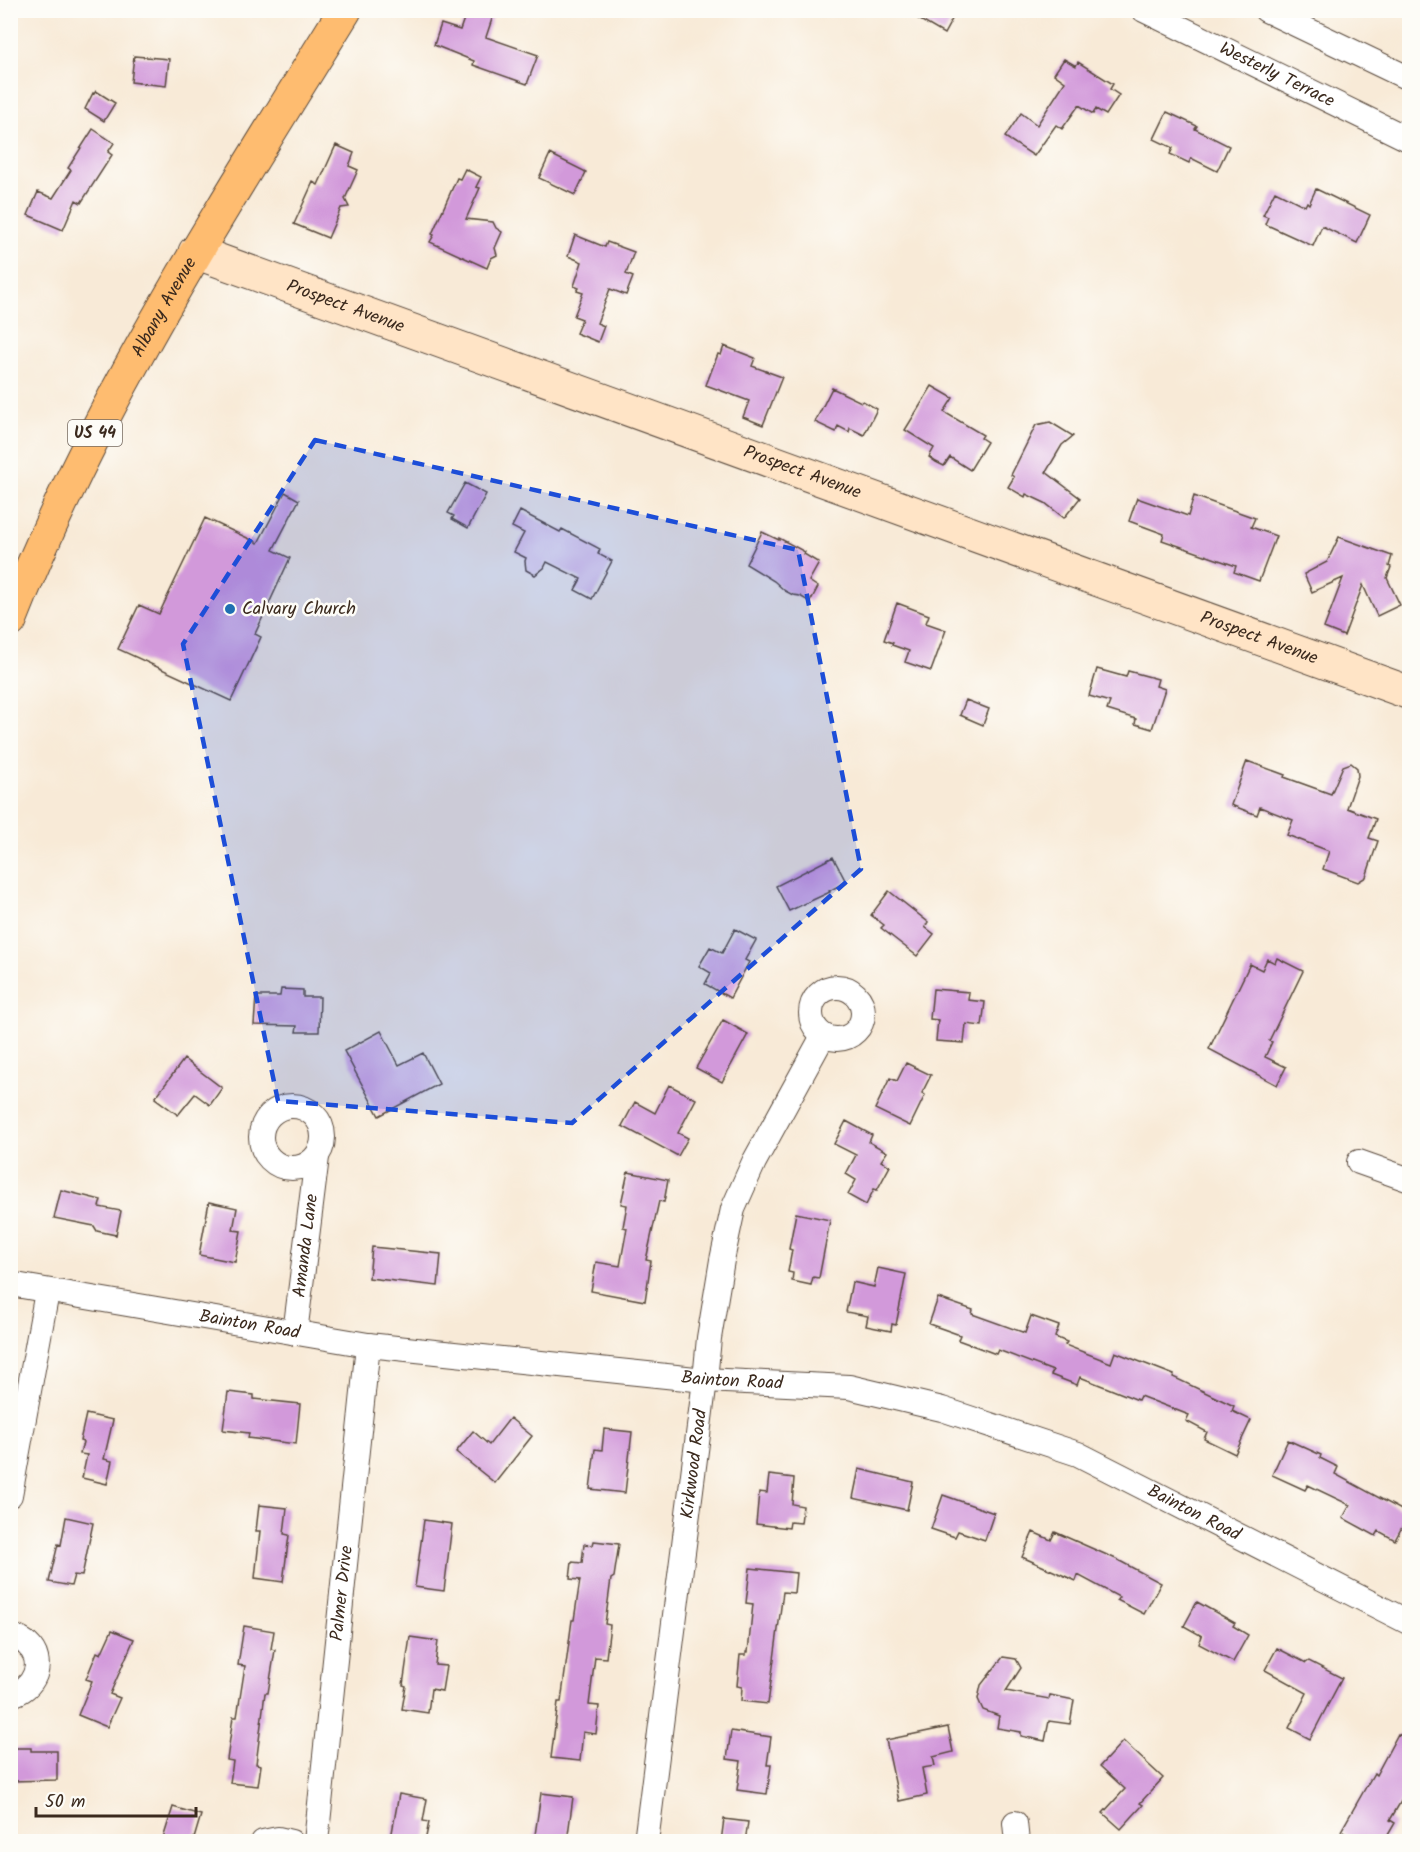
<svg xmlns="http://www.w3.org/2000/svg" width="1420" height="1852" viewBox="0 0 1420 1852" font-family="Kalam,sans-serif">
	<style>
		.building { fill: #d299da }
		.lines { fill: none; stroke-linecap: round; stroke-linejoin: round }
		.street-casing { stroke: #57473a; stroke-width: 26 }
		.secondary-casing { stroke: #57473a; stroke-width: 35 }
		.highway-casing { stroke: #57473a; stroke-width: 35 }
		.street { stroke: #fff; stroke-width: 24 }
		.secondary { stroke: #ffe4c6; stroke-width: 33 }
		.highway { stroke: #febc70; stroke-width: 33 }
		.marked { fill: #1d4ed8; fill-opacity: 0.2; stroke: #1d4ed8; stroke-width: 4.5; stroke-dasharray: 12 8; stroke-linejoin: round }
		.poi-dot { fill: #1f6fb2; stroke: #fdfcf7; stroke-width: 2 }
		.labels { text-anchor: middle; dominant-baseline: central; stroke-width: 5; stroke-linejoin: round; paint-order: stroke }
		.shield { fill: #fdfcf7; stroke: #75695f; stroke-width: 1.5 }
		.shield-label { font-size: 16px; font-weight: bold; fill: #3b2a1e }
		.street-label { font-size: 18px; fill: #3b2a1e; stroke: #fdfcf7 }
		.poi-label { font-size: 18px; fill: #3b2a1e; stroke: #fdfcf7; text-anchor: start }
	</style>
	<rect width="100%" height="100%" fill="#fdfcf7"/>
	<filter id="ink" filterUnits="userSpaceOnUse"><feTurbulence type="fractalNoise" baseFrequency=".0167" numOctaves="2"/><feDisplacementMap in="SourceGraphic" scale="12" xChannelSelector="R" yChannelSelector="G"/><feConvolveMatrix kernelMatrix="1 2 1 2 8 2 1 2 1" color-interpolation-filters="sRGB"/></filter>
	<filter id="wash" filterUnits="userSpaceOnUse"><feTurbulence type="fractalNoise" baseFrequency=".008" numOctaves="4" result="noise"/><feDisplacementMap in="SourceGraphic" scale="24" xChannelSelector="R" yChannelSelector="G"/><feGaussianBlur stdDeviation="1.35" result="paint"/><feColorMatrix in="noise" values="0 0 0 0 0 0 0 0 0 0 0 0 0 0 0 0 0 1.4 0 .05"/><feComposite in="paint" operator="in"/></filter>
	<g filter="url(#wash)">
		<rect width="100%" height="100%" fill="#f8ead7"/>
		<g id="blocks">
			<!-- building -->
			<path class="building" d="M467,10H495L486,37L538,55L527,84L473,65L474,61L434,45L441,24L460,30Z
				M903,10H957L944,34Z
				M134,56L169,59L166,86L131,82Z
				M1064,59L1076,66L1078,62L1113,84L1110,89L1119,95L1106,115L1096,109L1093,114L1079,105L1062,129L1056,125L1034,156L1005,137L1021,113L1037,125L1065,82L1054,74Z
				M96,91L115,103L104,121L85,109L93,93L94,94Z
				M1167,112L1197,126L1195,129L1229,146L1217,171L1191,158L1189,163L1170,154L1173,148L1154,139Z
				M93,129L114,143L108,152L112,155L81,203L76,200L63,230L28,215L38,192L53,198L71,170L68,168Z
				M336,145L354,153L349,166L358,170L345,199L349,207L341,208L328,238L294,224L313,182L318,185Z
				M550,154L586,172L575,195L539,178Z
				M465,169L481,177L476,187L480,188L466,219L493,222L496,228L502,232L495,248L497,255L491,258L487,268L430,242L434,235L432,234L457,178L460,179Z
				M1316,189L1370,215L1357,243L1322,226L1313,246L1265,224L1268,217L1263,215L1275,191L1305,206L1307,202L1309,204Z
				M575,235L605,247L607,242L634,252L626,274L633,277L626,295L610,289L597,323L604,326L598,342L576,333L582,319L574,316L583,293L577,291L579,288L574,286L582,262L568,256Z
				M724,346L755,358L752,366L782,377L763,425L743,417L749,401L706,385L718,354L721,355Z
				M932,386L953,398L944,412L983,435L981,438L987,442L970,470L950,457L944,466L936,462L929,457L934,448L905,430Z
				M832,388L861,402L863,401L877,409L864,435L850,428L849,432L838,426L836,432L815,422Z
				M1050,422L1073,436L1062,445L1046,472L1080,498L1064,518L1045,503L1026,494L1025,497L1008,487L1014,477L1011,475L1036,425Z
				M465,483L486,494L468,528L452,519L454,516L448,513Z
				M285,492L299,500L273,550L290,558L255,634L261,637L231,701L118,649L139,605L159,614L205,518L258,543Z
				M1194,496L1255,518L1251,527L1276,536L1259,581L1234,572L1236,566L1162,540L1164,534L1129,521L1137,498L1188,516Z
				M520,511L560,532L562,529L600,549L598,554L612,561L592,599L575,590L581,579L547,562L544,568L535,575L526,570L525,561L526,558L514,552L524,533L512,527Z
				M762,532L779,540V538L805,552L804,554L819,563L809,581L818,587L810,602L800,596L793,595L785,591L774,581L746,564Z
				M1339,537L1392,556L1389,566L1391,567L1387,578L1400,605L1377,616L1363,585L1344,636L1324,628L1343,578L1312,592L1304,574L1327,562Z
				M897,603L929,615L926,623L946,630L931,671L905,662L909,651L892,645L893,643L884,640Z
				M1097,669L1126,677L1128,671L1158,679L1156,686L1165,689L1152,729L1135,724L1136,719L1107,710L1110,702L1089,696Z
				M966,700L989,709L983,725L960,715Z
				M1247,761L1285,775L1284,777L1331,794L1343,766L1351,763L1357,768L1358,776L1347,808L1376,819L1369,838L1378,841L1366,877L1358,882L1323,869L1329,851L1287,835L1293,820L1260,807L1257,815L1231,805Z
				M833,857L846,882L829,891L830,892L789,911L776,886Z
				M889,891L928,922L925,927L934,934L917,956L881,928L884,925L871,915Z
				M735,929L756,940L745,960L749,962L730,998L705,984L711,973L699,966L710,947L722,953Z
				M1277,958L1303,971L1269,1041L1272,1042L1265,1057L1286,1067L1277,1085L1209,1049L1250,964L1262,970L1267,959L1275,963Z
				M281,989L303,990V997H320L319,1032H296L297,1026L254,1025L256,996H280Z
				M933,989L969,992L968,1000L985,1002L982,1026L966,1024L964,1043L936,1041L938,1020L930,1019Z
				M723,1020L748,1034L722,1082L696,1068Z
				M381,1031L399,1065L423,1053L439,1084L379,1116L344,1051Z
				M184,1059L222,1088L210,1105L195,1094L178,1115L155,1098Z
				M906,1063L931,1075L922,1093L925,1095L910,1126L875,1109L890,1078L897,1081Z
				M669,1085L696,1099L678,1133L688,1138L678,1156L622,1126L635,1102L655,1113Z
				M846,1121L872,1135L869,1142L887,1152L881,1161L890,1166L877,1190L874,1189L866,1205L848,1195L856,1180L846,1174L856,1155L834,1144Z
				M628,1172L668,1180L664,1202L659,1201L646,1260L651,1261L645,1301L591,1291L596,1262L620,1266L627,1228L623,1227L627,1205L621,1204Z
				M61,1190L101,1200L99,1207L121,1211L116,1235L97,1231L94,1226L54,1218Z
				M209,1202L237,1208L233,1230L241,1231L235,1262L199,1255Z
				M796,1213L830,1220L819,1278L813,1277L811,1285L792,1281L793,1273L788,1272L792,1250L789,1249Z
				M372,1247L441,1254L438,1286L369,1278Z
				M878,1268L906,1274L896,1325L892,1324L891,1331L866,1326L868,1316L846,1312L852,1282L874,1287Z
				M938,1298L973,1310L972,1314L1025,1333L1031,1316L1059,1326L1055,1337L1067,1342L1065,1345L1111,1363L1115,1352L1174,1375L1173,1377L1234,1406L1232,1411L1251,1420L1235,1454L1204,1439L1207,1432L1186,1421L1189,1415L1140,1396L1138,1400L1080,1377L1077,1385L1051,1375L1053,1371L998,1350L996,1354L958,1340L960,1335L929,1324Z
				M228,1392L254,1395V1399L300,1404L296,1444L248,1438L249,1433L223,1430Z
				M86,1414L113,1420L104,1459L112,1461L107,1484L82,1478L87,1455L80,1454L83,1442L80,1441Z
				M510,1418L532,1436L495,1483L456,1452L473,1431L489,1445Z
				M604,1429L632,1432L625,1493L590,1489L595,1449L602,1450Z
				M1288,1440L1321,1455L1320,1458L1338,1467L1335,1474L1409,1514L1395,1540L1379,1531L1376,1536L1343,1518L1350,1505L1308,1485L1305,1490L1272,1475Z
				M859,1469L913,1482L907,1510L853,1498Z
				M769,1475L794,1478L792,1504L803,1506L801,1523L790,1522L789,1528L756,1524L759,1492L767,1493Z
				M943,1495L994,1513L985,1540L958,1531L955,1537L931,1529Z
				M259,1505L287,1508L284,1534L289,1535L283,1582L255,1578L260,1531H256Z
				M66,1517L93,1523L82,1576L74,1575L71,1586L49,1582L58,1544L61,1545Z
				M424,1520L452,1524L444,1591L415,1587Z
				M1033,1532L1051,1540L1055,1532L1116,1559L1161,1583L1144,1614L1117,1600L1119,1597L1078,1575L1076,1581L1022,1557Z
				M594,1541L619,1544L614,1577L611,1579L605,1624L610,1625L606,1658L595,1657L589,1705L599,1706L596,1734L583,1732L580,1761L551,1758L558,1702H561L572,1620H574L580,1580L570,1579L572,1562L582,1563L584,1544L593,1545Z
				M750,1568L796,1573L794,1593L783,1592L768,1704L741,1701L742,1687L737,1686L740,1655H746V1652H748L753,1604L746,1603Z
				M1197,1602L1235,1623L1233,1626L1248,1635L1233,1662L1199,1644L1202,1636L1184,1626Z
				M244,1626L274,1631L271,1649L275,1650L268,1693H265L256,1764L261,1765L258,1786L230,1783L233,1761L227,1760L233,1717H237L245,1666L238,1665Z
				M112,1630L134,1639L110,1694L120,1698L107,1727L78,1715L92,1681L86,1679L97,1652L101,1654Z
				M410,1637L438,1641L435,1665L446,1666L442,1691L431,1689L428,1713L402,1709L406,1686L403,1685Z
				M1277,1648L1306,1663L1309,1661L1342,1678L1310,1739L1289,1728L1307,1693L1265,1670Z
				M1003,1657L1016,1659L1021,1668L1006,1691L1049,1699L1050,1695L1074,1700L1070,1724L1049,1721L1045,1741L1021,1736V1732L997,1728L999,1716L983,1710L978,1699L981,1685Z
				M948,1727L953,1752L933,1757L935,1766L922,1768L927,1795L899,1801L886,1740Z
				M731,1731L771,1737L767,1765H771L767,1794L737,1790L741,1761L727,1759Z
				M1398,1734L1410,1740V1786L1390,1820L1395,1823L1384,1842H1358L1341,1831L1374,1773L1376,1775Z
				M1123,1741L1163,1778L1140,1803L1143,1805L1121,1829L1103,1813L1125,1789L1100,1766Z
				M10,1748H31V1751H57V1780L10,1781Z
				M541,1793L573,1797L567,1842H534Z
				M399,1794L427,1799L423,1821L429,1822L425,1842H395V1839L391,1838Z
				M173,1807L201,1815L193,1842H162Z
				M724,1819L748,1822L745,1842H721Z"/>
		</g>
	</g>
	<g filter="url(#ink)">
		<use href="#blocks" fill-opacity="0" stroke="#57473a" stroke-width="1.5"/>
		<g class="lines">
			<!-- street casing -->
			<g class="street-casing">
				<g id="street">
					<path id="s1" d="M1144,10L1410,140"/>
					<path d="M1266,10L1410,79"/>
					<circle cx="837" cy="1013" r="26"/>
					<circle cx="292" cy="1137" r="31"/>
					<path d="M1359,1162L1410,1180"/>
					<path id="s2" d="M10,1284L368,1345L705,1380L849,1387L942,1409L1078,1454L1410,1623"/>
					<path id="s3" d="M295,1333L317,1157"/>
					<path d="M10,1495L47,1292"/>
					<path d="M10,1635C16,1638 23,1640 27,1644C47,1662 34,1690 10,1695"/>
					<path d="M1015,1823L1017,1842"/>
					<path d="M263,1842L278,1839L291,1842"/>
					<path id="s4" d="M316,1842L368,1345"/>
					<path id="s5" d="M646,1842L705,1380L709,1338L722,1260L733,1209L754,1162L823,1036"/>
				</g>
			</g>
			<!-- secondary casing -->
			<g class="secondary-casing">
				<g id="secondary">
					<path id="s6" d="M195,252L1410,693"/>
				</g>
			</g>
			<!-- highway casing -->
			<g class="highway-casing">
				<g id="highway">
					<path id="s7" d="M10,621C95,403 223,208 345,10"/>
				</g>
			</g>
			<!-- street -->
			<use href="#street" class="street"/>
			<!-- secondary -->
			<use href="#secondary" class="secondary"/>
			<!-- highway -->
			<use href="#highway" class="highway"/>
		</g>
	</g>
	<!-- marked area -->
	<path class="marked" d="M315,440L798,550L861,869L572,1123L278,1101L183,644Z"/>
	<!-- markers -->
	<circle class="poi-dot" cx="230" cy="609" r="6"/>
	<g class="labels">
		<!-- shield labels -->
		<rect class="shield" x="68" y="420" width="54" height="26" rx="4.5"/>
		<g class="shield-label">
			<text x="95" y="433">US 44</text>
		</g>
		<!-- street labels -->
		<g class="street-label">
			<text stroke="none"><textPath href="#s1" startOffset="148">Westerly Terrace</textPath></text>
			<text stroke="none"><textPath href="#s6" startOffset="160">Prospect Avenue</textPath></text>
			<text stroke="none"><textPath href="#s7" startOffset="350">Albany Avenue</textPath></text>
			<text stroke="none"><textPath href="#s6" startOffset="646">Prospect Avenue</textPath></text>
			<text stroke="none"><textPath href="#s6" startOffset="1132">Prospect Avenue</textPath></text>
			<text stroke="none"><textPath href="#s3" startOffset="88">Amanda Lane</textPath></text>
			<text stroke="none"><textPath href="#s2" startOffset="243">Bainton Road</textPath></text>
			<text stroke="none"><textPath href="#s2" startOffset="729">Bainton Road</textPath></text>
			<text stroke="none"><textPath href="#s5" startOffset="381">Kirkwood Road</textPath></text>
			<text stroke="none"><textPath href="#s2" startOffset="1215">Bainton Road</textPath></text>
			<text stroke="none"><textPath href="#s4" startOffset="250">Palmer Drive</textPath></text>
		</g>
		<!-- poi labels -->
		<g class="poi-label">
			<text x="242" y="609">Calvary Church</text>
		</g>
	</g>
	<!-- margin -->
	<rect width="1420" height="1852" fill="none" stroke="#fdfcf7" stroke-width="36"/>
	<!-- scale -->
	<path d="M36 1807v9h160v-9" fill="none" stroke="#3b2a1e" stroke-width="3"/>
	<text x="45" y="1807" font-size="18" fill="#3b2a1e" stroke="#fdfcf7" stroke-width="4.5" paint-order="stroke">50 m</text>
</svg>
